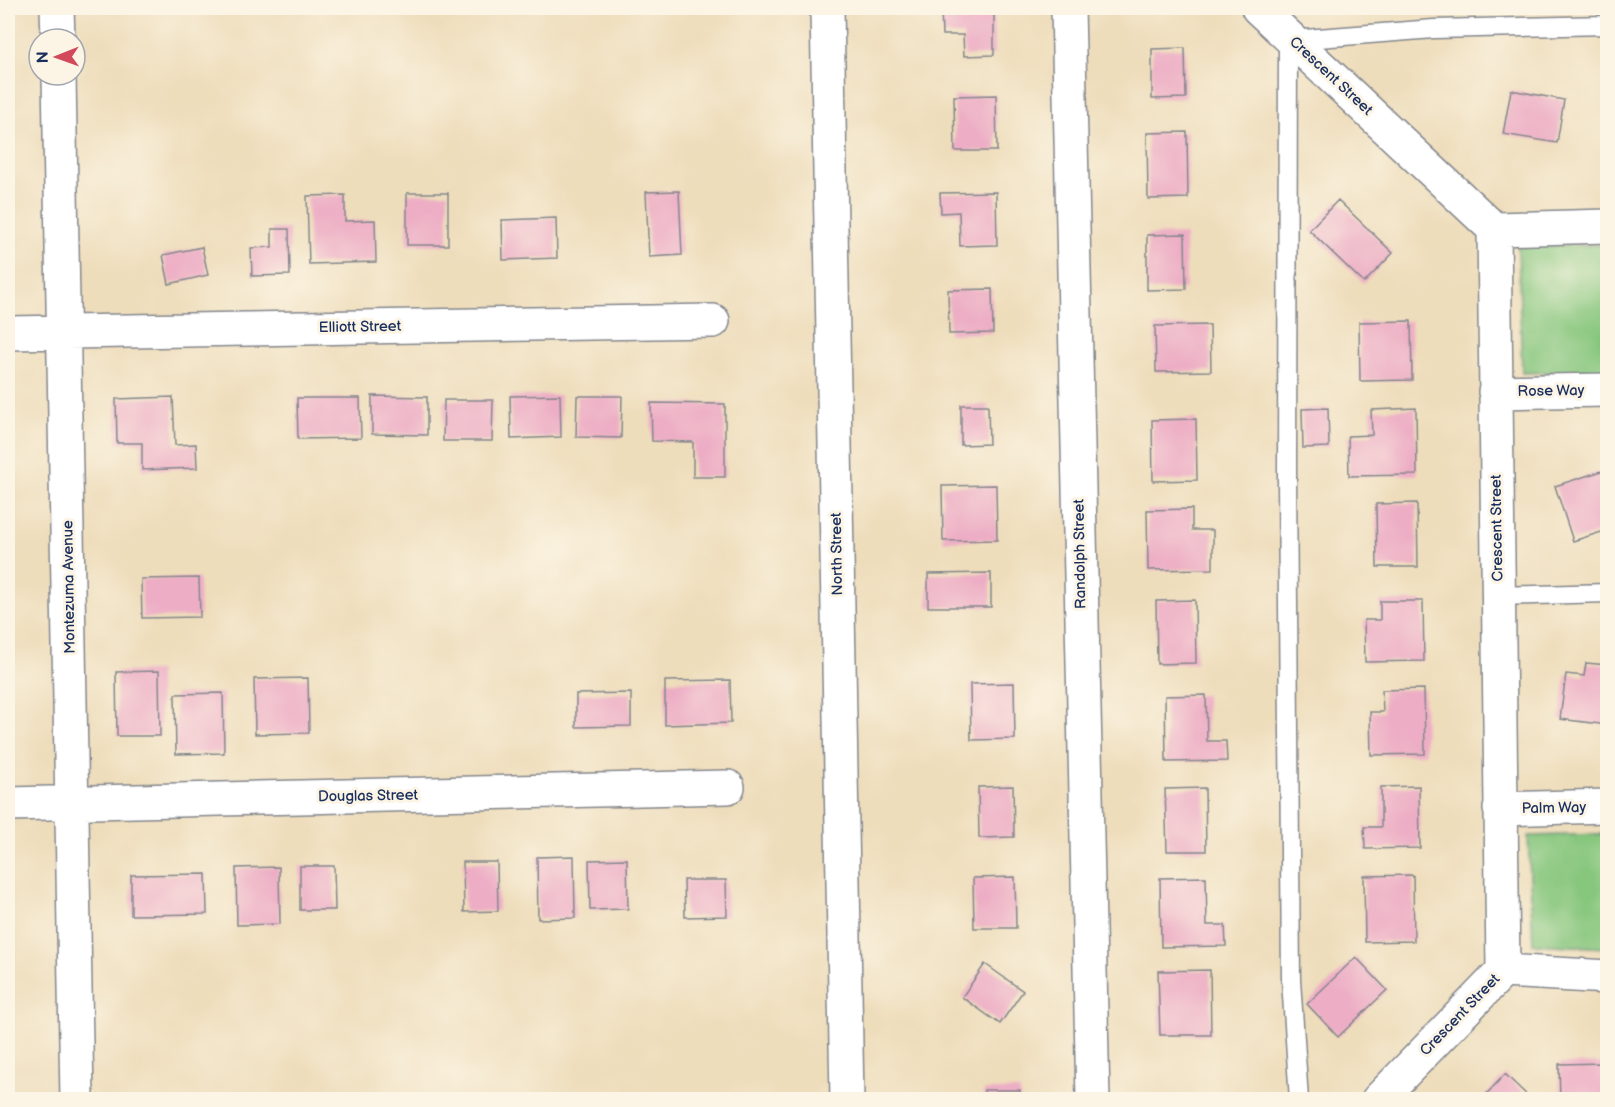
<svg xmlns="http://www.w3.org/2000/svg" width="1615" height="1107" viewBox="0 0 1615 1107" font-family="'Balsamiq Sans',sans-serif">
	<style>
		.green { fill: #86c67d; stroke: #507a6e; stroke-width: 1.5 }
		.building { fill: #edaec5 }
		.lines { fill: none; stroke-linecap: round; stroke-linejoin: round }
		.service-casing { stroke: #84868c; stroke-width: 21 }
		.minor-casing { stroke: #84868c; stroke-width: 36 }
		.service { stroke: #fff; stroke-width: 18 }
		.minor { stroke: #fff; stroke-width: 33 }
		.labels { text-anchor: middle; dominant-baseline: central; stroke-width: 6; stroke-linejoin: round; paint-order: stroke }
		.street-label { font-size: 15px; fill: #1b2f5e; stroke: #fcf5e5 }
	</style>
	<rect width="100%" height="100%" fill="#fcf5e5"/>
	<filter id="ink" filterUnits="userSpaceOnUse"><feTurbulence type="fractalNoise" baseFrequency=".0167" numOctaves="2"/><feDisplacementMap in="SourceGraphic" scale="12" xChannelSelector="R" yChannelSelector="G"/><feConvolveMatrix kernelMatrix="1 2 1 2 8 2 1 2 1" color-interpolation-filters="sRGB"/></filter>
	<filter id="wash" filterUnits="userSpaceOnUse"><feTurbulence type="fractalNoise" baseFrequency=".008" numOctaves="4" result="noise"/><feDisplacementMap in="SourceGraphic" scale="24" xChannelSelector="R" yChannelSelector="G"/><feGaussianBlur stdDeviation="1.35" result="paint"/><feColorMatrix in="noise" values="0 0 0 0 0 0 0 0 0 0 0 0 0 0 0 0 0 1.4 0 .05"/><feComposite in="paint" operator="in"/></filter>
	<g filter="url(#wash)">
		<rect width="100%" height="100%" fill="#edb"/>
		<!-- green -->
		<path class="green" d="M1607,245V371L1522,373L1518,246Z
			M1607,834V948L1533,944L1528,836Z"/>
		<g id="blocks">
			<!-- building -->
			<path class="building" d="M941,8H994V55L964,56L963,35H942Z
				M1185,48L1186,98L1152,99V49Z
				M1511,90L1564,100L1557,143L1503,134Z
				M996,95L997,151H955L954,96Z
				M1187,132L1188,198L1148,199L1147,133Z
				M679,191L682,255L649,257L646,192Z
				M996,192L997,245L960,246L959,212L941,213L940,193Z
				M407,193H448V245H407Z
				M345,195V221L375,220L376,262L309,264L307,196Z
				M1338,200L1393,253L1364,283L1309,230Z
				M556,218L557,258L503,260L502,220Z
				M272,229H289L290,275L252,276L251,248L272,247Z
				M1185,234L1186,289L1147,290V235Z
				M202,247L208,275L169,284L163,255Z
				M992,289L993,333L949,334L948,290Z
				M1411,321L1412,380L1360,381L1359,322Z
				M1210,325L1211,371L1156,372L1155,326Z
				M560,395L561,437L511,439L510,396Z
				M372,396L427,397V435L372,434Z
				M577,396H622L621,438L576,437Z
				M173,397L175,445L196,444L197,468L142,470V443H117L116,399Z
				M297,398H360L361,438L298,439Z
				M444,400H493L492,441H443Z
				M651,403L725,404V477H693V442L652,441Z
				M961,405H988L989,444L961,445Z
				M1328,408L1329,447L1303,448L1302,409Z
				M1416,408L1417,475L1349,476L1348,436L1372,435L1371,410Z
				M1196,419L1197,480L1153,481L1152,420Z
				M1608,469V530L1573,541L1555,486Z
				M996,485L997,540L943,541L942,486Z
				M1417,503L1418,567H1377L1376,504Z
				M1192,509V530H1213V569L1148,570L1147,510Z
				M991,573V607H928V574Z
				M199,578L200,617L142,618L141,579Z
				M1195,600L1196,663L1157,664L1156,601Z
				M1380,601H1423L1424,661L1365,662L1364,620H1380Z
				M1586,663L1608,665V725L1560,719L1566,674L1584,676Z
				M159,671L160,736H117L116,672Z
				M308,678L309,733L255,734L254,679Z
				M730,680L731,723L665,725V681Z
				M1014,683L1015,739L971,740L970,684Z
				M1424,689L1425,754L1371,755L1370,712H1383L1382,690Z
				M223,693L224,753L176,754L175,694Z
				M631,693V726L576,727V694Z
				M1206,695L1207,741H1226L1227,761L1166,762L1165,696Z
				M1013,786L1014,837L979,838L978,787Z
				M1419,786L1420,848L1365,849L1364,827H1381V787Z
				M1205,788L1206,851H1167L1165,789Z
				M574,856L575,918L538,919L537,857Z
				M627,859L628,909L590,910L589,860Z
				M463,862H497L498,911L464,912Z
				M300,866H334L335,910H300Z
				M279,867L280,924L237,925L236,868Z
				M206,874L207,914L131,915V875Z
				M1413,875L1414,941L1365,942L1364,876Z
				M1015,877L1016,928H974L973,878Z
				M1206,877L1207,925H1225L1226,946L1161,947L1160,878Z
				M684,880H726L727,916L685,917Z
				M1356,957L1387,990L1338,1037L1307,1004Z
				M985,964L1023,991L1000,1024L962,997Z
				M1210,970L1211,1035H1160L1158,971Z
				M1604,1063L1605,1100H1560L1559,1064Z
				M1505,1074L1532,1100H1481Z
				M984,1090H1020V1100H984Z
				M416,1096V1100H360V1097Z"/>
		</g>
	</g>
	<g filter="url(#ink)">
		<use href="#blocks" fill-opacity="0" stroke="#84868c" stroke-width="1.5"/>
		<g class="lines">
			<!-- service casing -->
			<g class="service-casing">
				<path id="service" d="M1288,36L1287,478L1291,980L1299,1100
					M1292,40L1434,29L1608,25
					M1497,596L1608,593"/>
			</g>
			<!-- minor casing -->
			<g class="minor-casing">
				<path id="minor" d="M57,8L58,39
					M827,8L847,1100
					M1068,8L1093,1100
					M1258,8L1494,229L1503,971L1378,1100
					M59,75L77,1100
					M1494,229L1608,226
					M8,333L713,321
					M1495,392L1608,390
					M8,804L728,787
					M1500,809L1608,806
					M1503,971L1608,977"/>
			</g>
			<!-- service -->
			<use href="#service" class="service"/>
			<!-- minor -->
			<use href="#minor" class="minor"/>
		</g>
	</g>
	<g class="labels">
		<!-- street labels -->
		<g class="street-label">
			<text transform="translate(1331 76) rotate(43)">Crescent Street</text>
			<text transform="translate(360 327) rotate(-1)">Elliott Street</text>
			<text transform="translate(1551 391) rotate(-1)">Rose Way</text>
			<text transform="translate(1497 528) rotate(-91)">Crescent Street</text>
			<text transform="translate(837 554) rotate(-91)">North Street</text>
			<text transform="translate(1080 554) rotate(-91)">Randolph Street</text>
			<text transform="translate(69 587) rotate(-91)">Montezuma Avenue</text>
			<text transform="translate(368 796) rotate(-1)">Douglas Street</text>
			<text transform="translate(1554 808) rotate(-1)">Palm Way</text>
			<text transform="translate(1460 1015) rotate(-46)">Crescent Street</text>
		</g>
	</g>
	<!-- margin -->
	<rect width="1615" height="1107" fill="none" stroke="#fcf5e5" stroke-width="30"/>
	<!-- north arrow -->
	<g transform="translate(57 57) rotate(269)"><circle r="28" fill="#fcf5e5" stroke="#a2a6af" stroke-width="1.5"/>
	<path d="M0-4.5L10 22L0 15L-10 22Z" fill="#d1495b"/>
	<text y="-9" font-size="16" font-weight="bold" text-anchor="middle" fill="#1b2f5e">N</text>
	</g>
</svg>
